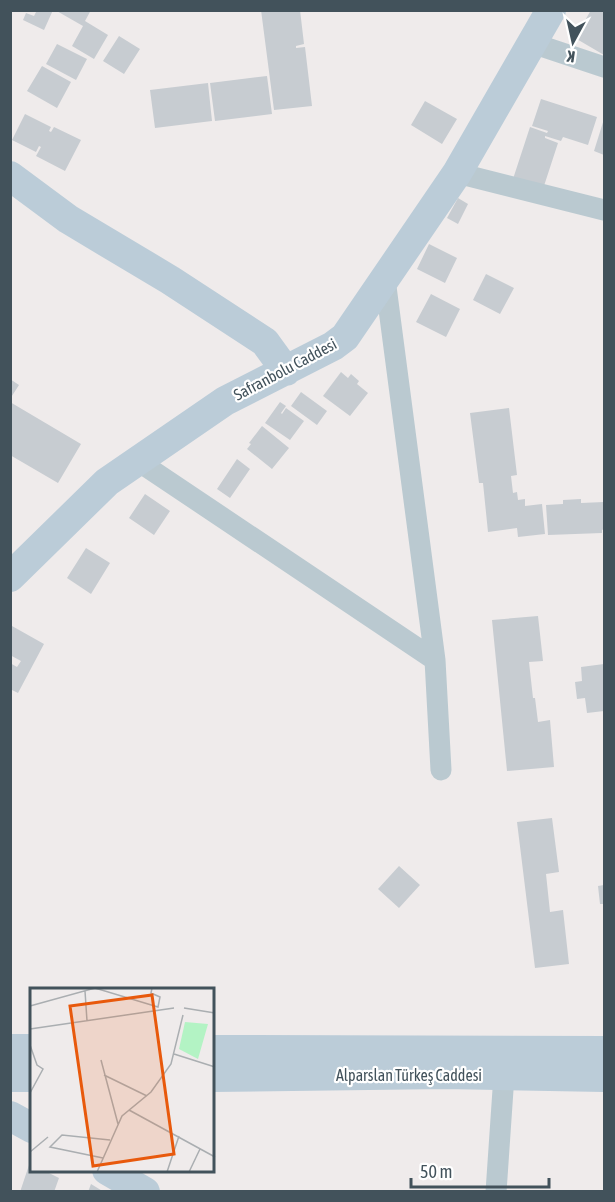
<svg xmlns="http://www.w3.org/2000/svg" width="615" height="1202" viewBox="0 0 615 1202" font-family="'Asap Condensed',sans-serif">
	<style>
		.building { fill: #c7ccd1 }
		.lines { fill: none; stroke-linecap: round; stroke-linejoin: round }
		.street { stroke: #bac9d0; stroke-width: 21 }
		.secondary { stroke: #bbccd8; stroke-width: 30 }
		.labels { text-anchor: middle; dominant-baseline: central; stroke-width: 4.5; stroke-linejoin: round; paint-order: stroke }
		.street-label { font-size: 16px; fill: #42525b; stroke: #fff }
		.inset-road { fill: none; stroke: #aaaeb1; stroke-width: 1.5 }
		.view { fill: #e8590c; fill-opacity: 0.15; stroke: #e8590c; stroke-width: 3 }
		.inset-edge { fill: none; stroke: #42525b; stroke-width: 3 }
	</style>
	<rect width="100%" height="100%" fill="#efebeb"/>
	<!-- building -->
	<path class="building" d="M37,10H53L44,30L23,20L26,13L34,16Z
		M55,10H91L85,21L108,35L94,59L72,46L83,26Z
		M261,10H300L304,44L296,46V48L305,47L312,106L274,110Z
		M591,10H604V55L575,38Z
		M119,36L140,49L124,74L103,61Z
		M57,44L87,59L76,80L46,64Z
		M42,66L71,82L57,108L27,91Z
		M267,76L272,114L215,121L210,83Z
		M208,83L212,121L155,128L150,90Z
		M541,99L597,117L588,145L563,137L561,141L545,136V138L558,143L542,192L512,182L530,127L547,133L548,131L532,126Z
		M425,101L457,119L442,144L411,125Z
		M25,114L51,127L49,131L51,132L54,127L81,140L65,171L36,156L41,147L39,146L36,152L12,140Z
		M604,119V155L594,151Z
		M458,198L468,204L458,224L447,218Z
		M429,244L457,258L445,283L417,269Z
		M486,274L514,288L500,314L473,300Z
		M431,294L460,309L446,337L416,322Z
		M341,372L348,378L351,374L359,381L357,384L368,393L350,416L323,396Z
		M10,379L19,385L10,399Z
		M301,392L327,411L317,425L291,406Z
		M10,402L81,444L58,483L10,455Z
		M280,402L286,406L281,413L282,414L286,408L304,421L290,440L265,423Z
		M509,408L517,475L511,476L513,493L517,492L518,500L525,499V506L542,504L545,534L518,537L517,528L488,532L483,483H479L470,413Z
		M262,426L289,448L272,469L247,449L251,444L249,443Z
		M237,459L250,469L230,498L217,489Z
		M145,494L170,511L154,535L129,518Z
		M581,499V503L604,502V529L602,530V533L548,535L546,505L563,504V500Z
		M86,548L110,563L91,594L67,578Z
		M538,616L543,661L529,662L533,698H535L538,722L550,720L554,767L507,771L492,620Z
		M12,626L44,644L18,693L10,689V663L17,667L21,661L10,655V629Z
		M604,664V711L587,713L585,698L577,699L575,682L582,681L581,667Z
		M552,818L559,872L546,874L550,912L563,910L569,964L535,968L517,822Z
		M399,866L420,885L399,908L378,889Z
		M604,885V904H600L598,886Z
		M29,1165L32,1166V1170H43L59,1178L54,1192H20Z
		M91,1184L104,1192H88Z"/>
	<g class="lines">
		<!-- street -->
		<path class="street" d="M532,43L604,67
			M457,173L604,210
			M385,279L435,660L441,770
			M138,461L435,660
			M496,1192L504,1075"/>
		<!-- secondary -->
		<path class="secondary" d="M10,176L68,219L170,280L265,342L286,371
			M10,577L107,482L225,401L333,346L345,337L457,173L551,10
			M10,1049H32
			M213,1050L604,1051
			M10,1077H32
			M213,1077L445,1074L604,1077
			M10,1116L32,1128
			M107,1170L145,1192"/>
	</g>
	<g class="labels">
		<!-- street labels -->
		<g class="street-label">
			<text transform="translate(285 369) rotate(-28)">Safranbolu Caddesi</text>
			<text x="409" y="1075">Alparslan Türkeş Caddesi</text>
		</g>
	</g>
	<!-- overview -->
	<g transform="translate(30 988)">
		<rect width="184" height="184" fill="#efebeb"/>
		<path d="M155,34L178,36L168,71L149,61Z" fill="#b3f3c4"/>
		<path class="inset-road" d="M55,3L57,33M0,18L65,0L128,19L130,9L121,5L122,0M154,20L185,25M0,41L144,20M0,57L7,77L13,81L0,105M144,66L185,79M71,72L88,136M74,87L117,108M99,122L185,169M0,164L18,149M73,170L20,159L32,147L80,152M67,184L92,128L121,104L141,76L153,27M137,184L149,148M159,184L170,161"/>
		<path class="view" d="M122,7L144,166L63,178L40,18Z"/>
		<rect width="184" height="184" class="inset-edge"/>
	</g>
	<!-- border -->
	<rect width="615" height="1202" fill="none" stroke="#42525b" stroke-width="24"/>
	<!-- north arrow -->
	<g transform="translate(573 42) rotate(188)" stroke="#ffffff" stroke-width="4.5" paint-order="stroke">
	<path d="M0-4.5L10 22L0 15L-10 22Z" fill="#42525b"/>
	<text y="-9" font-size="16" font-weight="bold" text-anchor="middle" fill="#42525b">K</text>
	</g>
	<!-- scale -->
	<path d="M411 1178v9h138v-9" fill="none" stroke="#42525b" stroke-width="3"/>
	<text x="420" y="1178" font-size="18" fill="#42525b" stroke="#ffffff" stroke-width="4.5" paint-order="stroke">50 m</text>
</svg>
